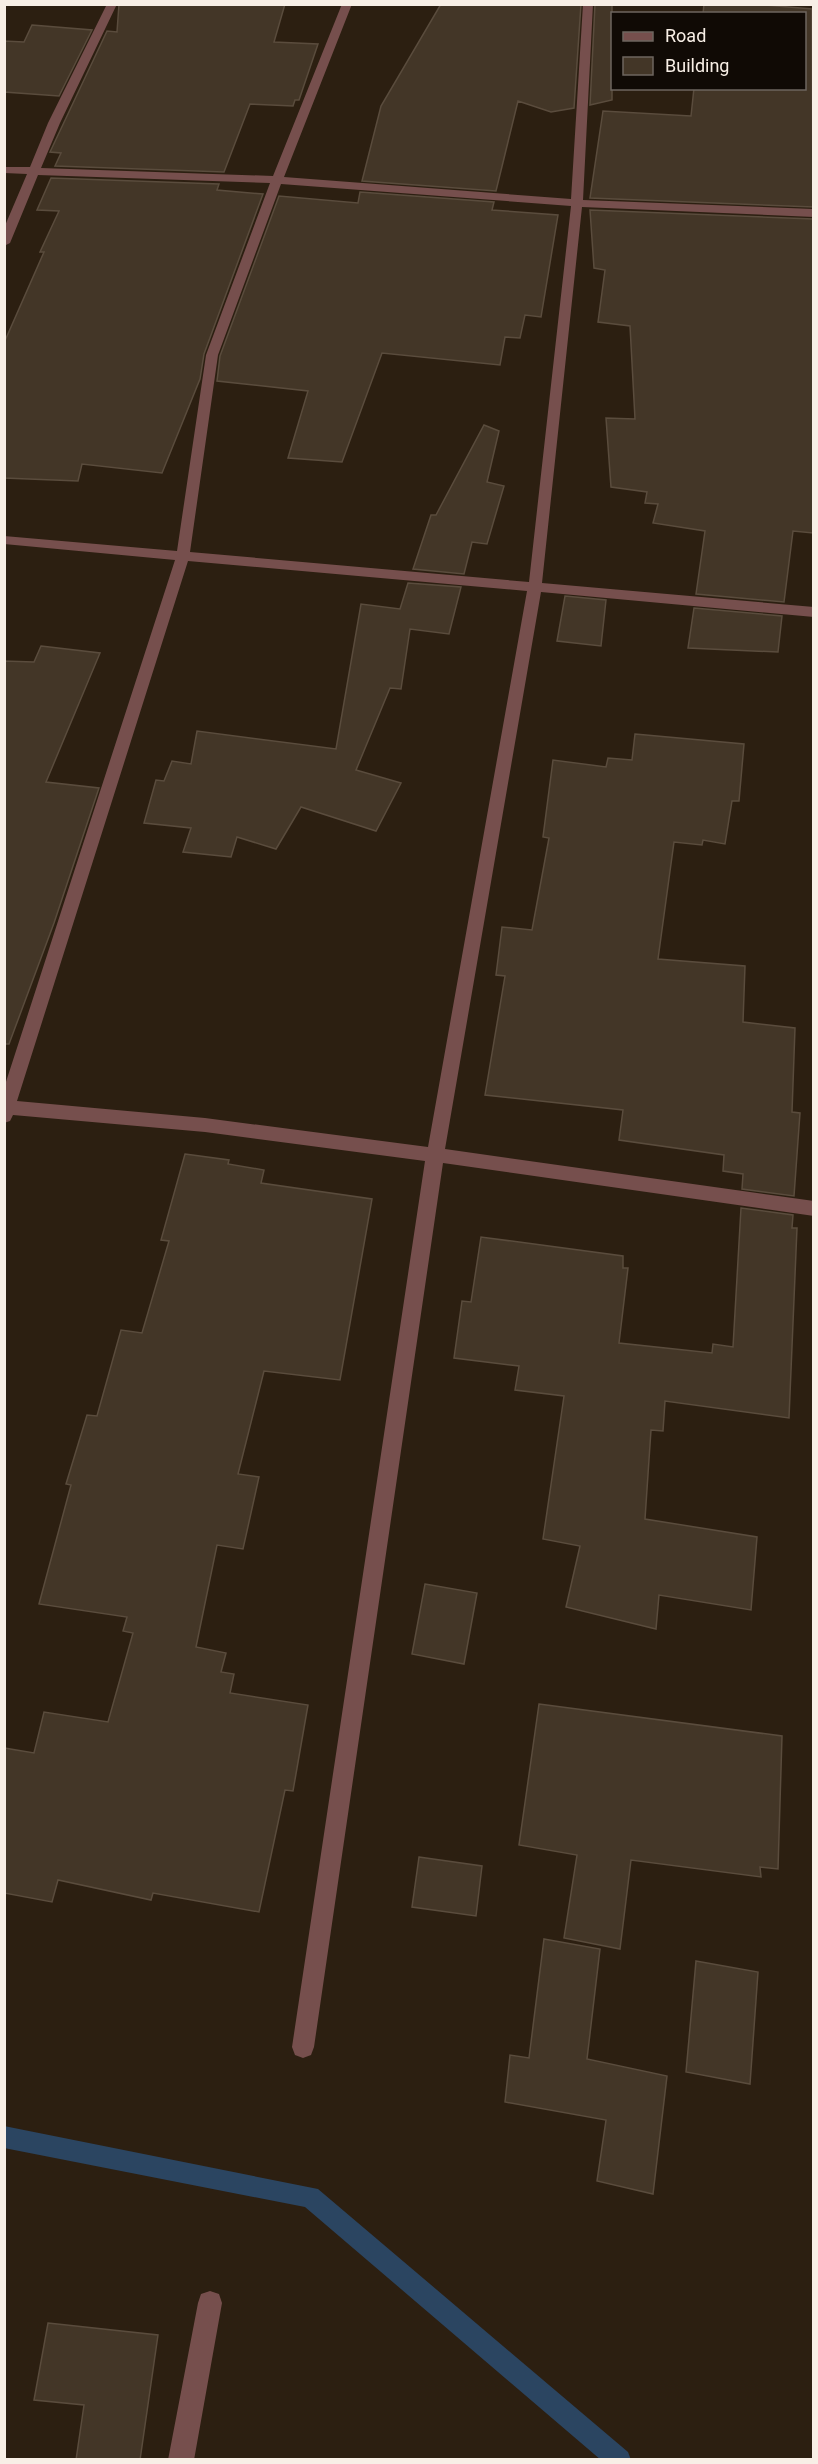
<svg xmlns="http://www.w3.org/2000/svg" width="818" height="2464" viewBox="0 0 818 2464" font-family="Roboto,sans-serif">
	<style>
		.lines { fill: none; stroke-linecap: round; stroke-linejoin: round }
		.stream { fill: #2b4561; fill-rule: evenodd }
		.building { fill: #433627; stroke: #5a4c3d; stroke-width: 1.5 }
		.minor { fill: #764f4d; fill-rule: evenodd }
	</style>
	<rect width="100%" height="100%" fill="#2c1f11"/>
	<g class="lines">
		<!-- stream -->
		<path class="stream" d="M4,2126L318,2189L628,2452L631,2460H601L305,2207L4,2148Z"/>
	</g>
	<!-- building -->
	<path class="building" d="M119,4H285L274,42L318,44L299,100H295L293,106L250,104L224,172L55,166L61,153L50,152L107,31L117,32Z
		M441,4H581L574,108L551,112L518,101L496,191L362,181L381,106Z
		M595,4H612V100L590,105Z
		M704,4H753L812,9L813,207L590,198L603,111L691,116L694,88H804V14H703Z
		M32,25L92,30L59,96L4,92V41L24,42Z
		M51,178L219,184L217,190L263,194L204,354L200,379L162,473L82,464L78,481L4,478V343L44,252H40L59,211L37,210Z
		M360,192L494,202L492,210L558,215L541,317L525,315L520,338L505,337L500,365L382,353L342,462L288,458L308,391L217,381L220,356L279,196L358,203Z
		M590,210L813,219V533L793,531L784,602L696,594L705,531L653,523L658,504L645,503L647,492L611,487L606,418L635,419L630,326L598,322L605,270L594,268Z
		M484,425L499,431L487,482L504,486L487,544L472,542L464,574L413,569L431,515H436Z
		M408,583L461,587L449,634L410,629L401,689L390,688L356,770L401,783L376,831L301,807L276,849L237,837L231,857L183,852L191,828L144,823L156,780L164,781L172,761L191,764L197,731L336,749L361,604L400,609Z
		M565,596L606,600L601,646L557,641Z
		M694,608L782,616L778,652L688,648Z
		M41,646L100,653L46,782L99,788L54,923L9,1044H4V661L34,662Z
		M635,734L744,744L739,801H732L725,844L703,840L702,845L674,842L658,959L745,966L743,1022L795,1028L792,1112L800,1113L794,1196L742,1189L743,1174L723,1171L724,1155L619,1140L623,1110L485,1095L505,976L496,975L502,927L532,930L549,838L543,837L553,760L606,767L608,758L632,760Z
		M185,1154L229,1160L228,1164L264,1170L261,1183L372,1199L340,1380L264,1371L238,1474L259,1477L243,1549L217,1545L196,1647L226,1653L221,1672L234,1674L230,1693L308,1705L293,1791L285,1790L259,1912L153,1893L151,1900L58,1880L52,1902L4,1893V1748L34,1753L44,1712L108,1722L133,1633L123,1631L127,1617L39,1604L71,1485L66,1484L87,1415L97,1416L121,1330L142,1333L169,1241L161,1240Z
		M741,1208L793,1215L792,1228H797L789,1418L665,1401L663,1431L651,1430L645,1519L757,1537L751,1610L659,1595L656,1629L566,1607L580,1546L543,1539L564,1396L515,1390L519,1366L454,1358L462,1301L471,1302L481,1237L623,1256V1268H628L619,1343L712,1353L713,1344L733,1347Z
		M425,1584L477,1593L464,1664L412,1654Z
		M539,1704L782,1736L778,1869L760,1867L761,1877L631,1860L620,1949L564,1938L577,1855L519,1845Z
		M419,1857L482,1866L476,1916L412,1907Z
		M544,1939L600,1949L587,2059L667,2076L653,2194L597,2181L606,2120L505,2102L510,2055L529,2058Z
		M696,1961L758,1972L750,2084L686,2072Z
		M48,2323L158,2335L140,2460H76L84,2405L34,2400Z"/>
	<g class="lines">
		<!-- minor -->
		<path class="minor" d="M107,4H117L60,123L41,168L273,176L342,4H352L284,177L571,199L583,4H593L583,200L814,209V217L582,207L542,583L814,607V617L541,592L445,1149L814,1201V1216L443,1163L314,2047L311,2055L303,2058L295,2055L292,2047L425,1161L205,1132L13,1115L10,1121L4,1123V1088L175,560L4,544V536L177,551L206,355L270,183L38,175L10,243L4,246V228L27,174L4,173V167H30L48,123ZM281,184L571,206L529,582L190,552L218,355ZM188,561L527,591L428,1147L205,1118L17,1101Z
			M210,2291L219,2294L222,2303L194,2460H168L198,2303L201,2294Z"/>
	</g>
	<!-- border -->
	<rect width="818" height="2464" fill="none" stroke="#f8efe6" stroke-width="12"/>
	<!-- legend -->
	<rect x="611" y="12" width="195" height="78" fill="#100a05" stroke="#6d665f" stroke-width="1.5"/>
	<rect x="623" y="32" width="30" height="9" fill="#764f4d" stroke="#6d665f" stroke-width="1.5"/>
	<text x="665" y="42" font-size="18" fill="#f8efe6">Road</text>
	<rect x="623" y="57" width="30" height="18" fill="#433627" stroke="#6d665f" stroke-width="1.5"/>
	<text x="665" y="72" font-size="18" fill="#f8efe6">Building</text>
</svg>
